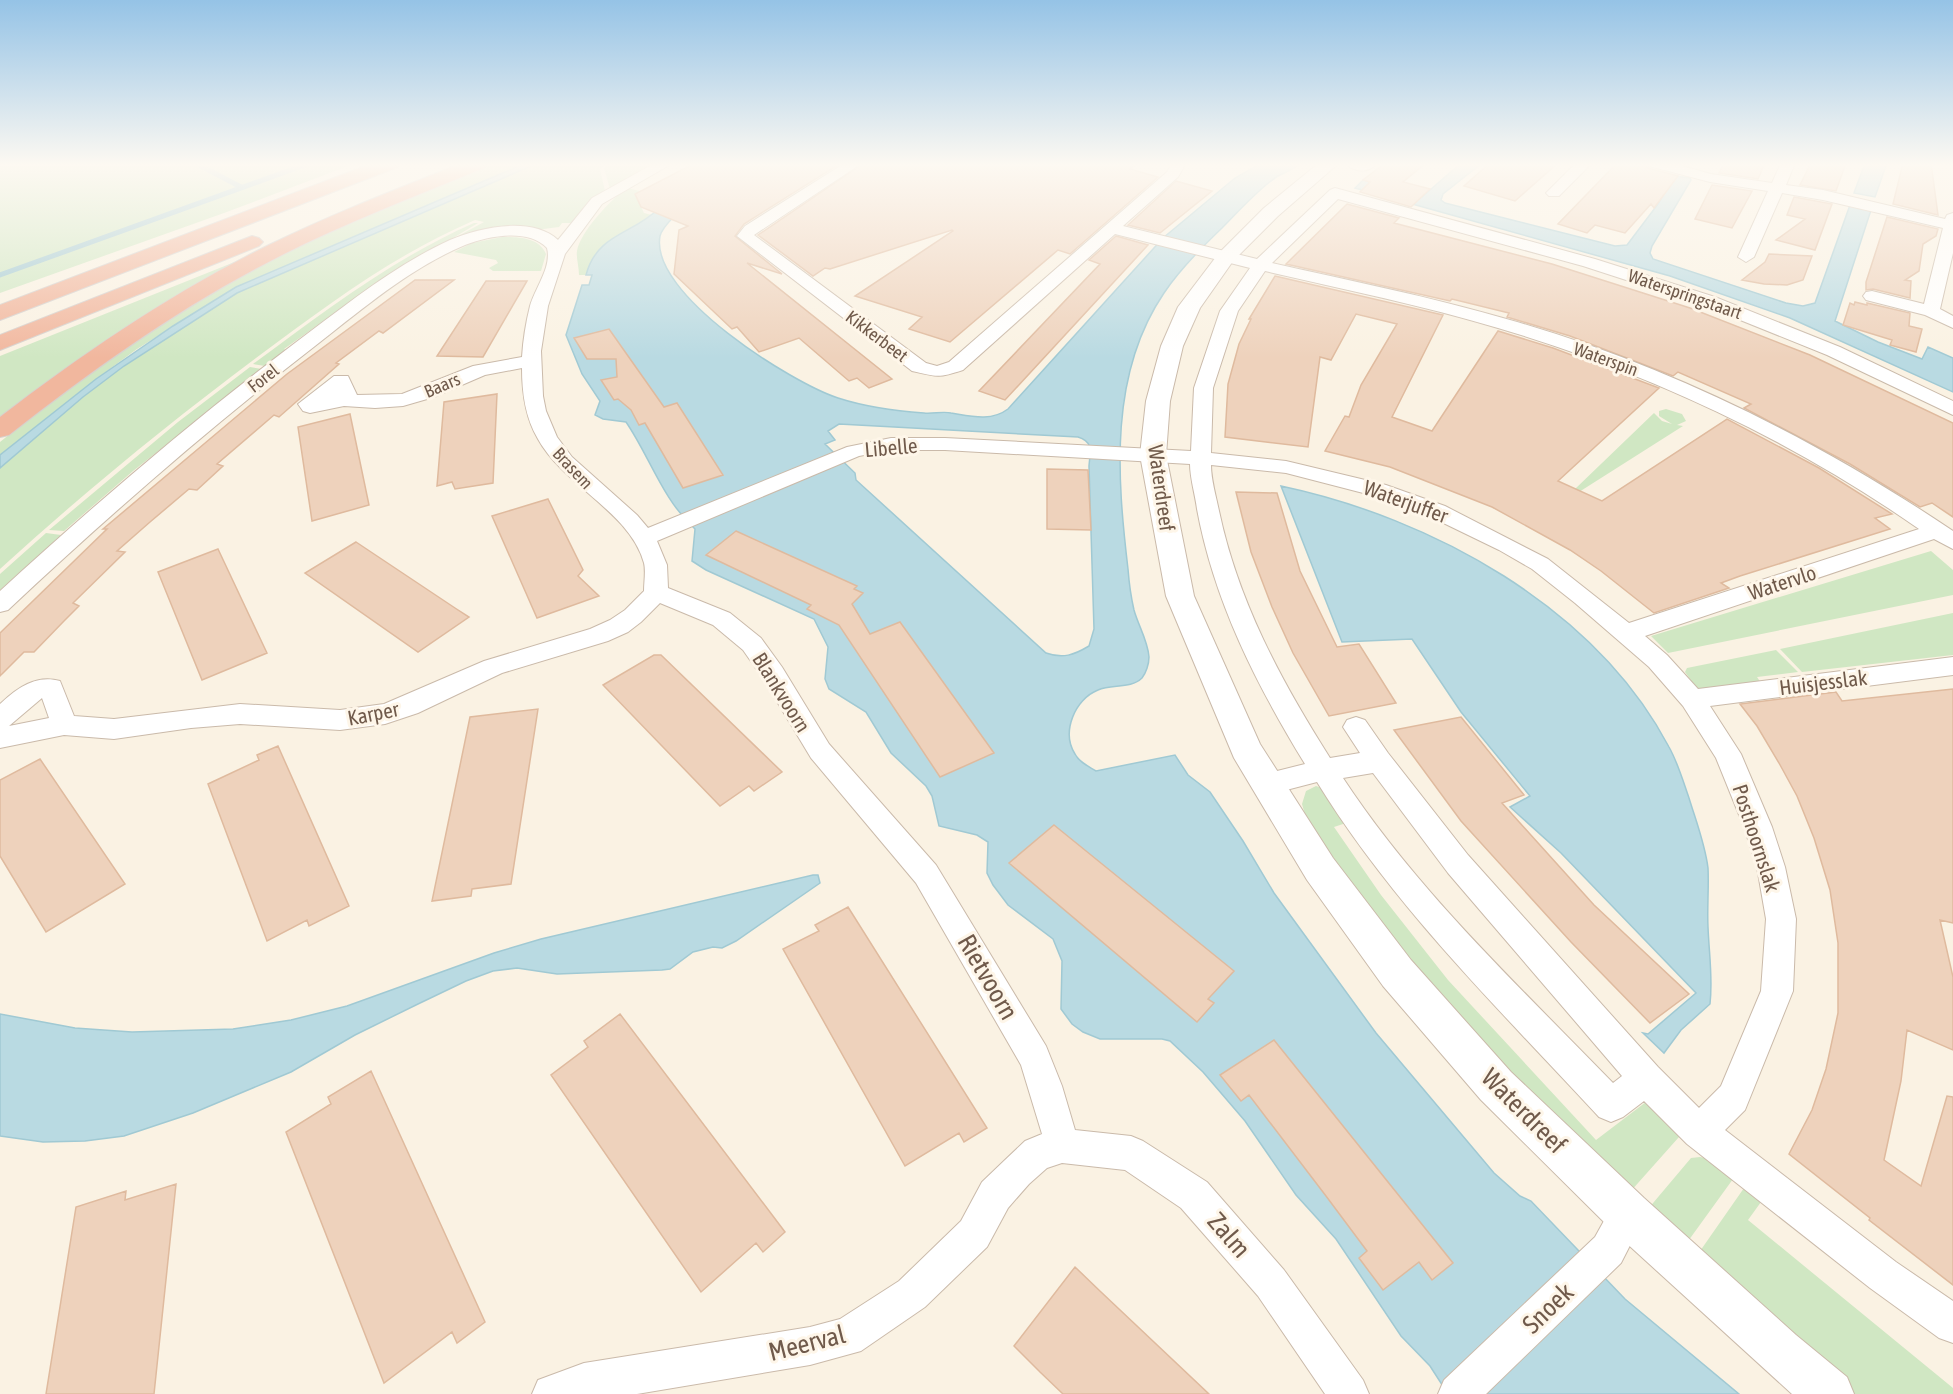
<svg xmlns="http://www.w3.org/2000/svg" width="1953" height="1394" viewBox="0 0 1953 1394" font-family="'Asap Condensed',sans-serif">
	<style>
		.green { fill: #d0e7c3 }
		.water { fill: #b9dae2; stroke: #a0c9d3; stroke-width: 1.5; fill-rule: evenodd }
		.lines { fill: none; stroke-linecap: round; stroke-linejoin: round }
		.stream { stroke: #a0c9d3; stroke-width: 5 }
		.building { fill: #eed2bc; stroke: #dfba9e; stroke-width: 1.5 }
		.minor-casing { stroke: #cabaaa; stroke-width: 2 }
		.tertiary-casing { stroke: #cabaaa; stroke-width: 2 }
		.motorway-casing { stroke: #d7d1cd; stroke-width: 2 }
		.minor { fill: #fff; fill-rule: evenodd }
		.tertiary { fill: #fff; fill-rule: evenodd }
		.motorway { fill: #f1b79e; fill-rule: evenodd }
		.labels { text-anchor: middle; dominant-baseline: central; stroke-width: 6; stroke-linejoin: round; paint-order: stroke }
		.far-street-label { font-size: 18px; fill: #705a4b; stroke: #fef6e9 }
		.street-label { font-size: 21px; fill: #705a4b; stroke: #fef6e9 }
		.near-street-label { font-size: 26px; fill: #705a4b; stroke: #fef6e9 }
	</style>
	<rect width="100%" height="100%" fill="#faf2e3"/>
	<!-- green -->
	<path class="green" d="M0,163H356L224,213L0,293Z
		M495,163H526L236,287L137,349L96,379L0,455V442C96,365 198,295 310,241C370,212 433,189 495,163Z
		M538,163H607L600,169L605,191L573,223H562L559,227L449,241L484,222L475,220C392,256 329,304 256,358C168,424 82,494 0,569V468L83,397L124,366L237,293Z
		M612,163H656L610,189L604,168Z
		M627,188L640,191L635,194L644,213L652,215C628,234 594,244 586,275H579C579,267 576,258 577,251C580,232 612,198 627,188Z
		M474,223H478L367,290L284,349L286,350L265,366L253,364C324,312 392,259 474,223Z
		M502,237C518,237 539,237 546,254L541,271H493L489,268L498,263L496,260L454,252L472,243Z
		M287,241L0,425V356Z
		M250,367L262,369L133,471L64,531L49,530L178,422Z
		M1666,409L1682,414L1686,421L1677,425L1683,426L1579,492L1577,491L1575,489L1654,413L1662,421L1672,424L1659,416V411Z
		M46,533L61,535L0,590V574Z
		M1931,551L1953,570V595L1668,653L1651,636Z
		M1953,613V655L1802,672L1780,649Z
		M1776,650L1798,672L1757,677L1761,683L1700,689L1695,686L1685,672L1687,668Z
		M1316,786L1328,790L1352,821L1334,827L1381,895L1448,980L1596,1140L1646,1102L1676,1118L1679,1137L1630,1192L1480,1050L1409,968L1306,818L1302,804L1306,791Z
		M1700,1157L1710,1159L1733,1179L1686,1244L1648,1209L1691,1158Z
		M1744,1188L1761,1202L1748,1220L1953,1388V1394H1850L1698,1254Z"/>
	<!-- water -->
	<path class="water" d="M526,163H538L237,293L124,366L83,397L0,468V455L96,379L173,326L236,287Z
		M1255,163H1302C1294,169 1286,172 1278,176C1260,187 1237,213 1222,228C1201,248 1180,269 1164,293C1109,374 1117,476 1128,569C1129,582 1131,597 1134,610C1138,625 1148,641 1149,657C1149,664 1146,673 1142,678C1131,689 1112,684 1098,690C1075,699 1061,732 1075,754C1079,762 1088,766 1096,771L1175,755L1188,775L1210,792L1243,841L1274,893L1376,1033L1494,1173L1520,1196L1531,1201L1625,1299L1739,1394H1448L1430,1366L1401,1336L1336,1239L1296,1195L1245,1121L1203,1072L1170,1041L1162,1039H1100L1083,1032L1072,1024L1061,1009L1062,961L1053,939L1008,905L993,885L987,873L988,842L977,835L939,826L932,796L926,786L891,753L866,712L829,689L825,679L828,647L814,619L706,570L692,561L695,529C662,499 650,457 626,422L603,419L595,415L600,401L582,374L566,335L582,285H589L592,275H586C597,233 634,234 658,209L679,211C673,218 662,227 660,236C649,294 792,383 838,398C866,407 895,411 924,413C933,414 943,411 951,413C970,416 991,422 1008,409L1163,238L1235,178L1258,165ZM839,424L1078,437C1094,442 1090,452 1089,466L1094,629L1089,646C1074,655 1063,659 1046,653L856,480L855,473L825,444L835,440L828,431Z
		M1461,163H1482L1443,194L1441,200L1445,203L1615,246L1627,245L1658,204L1675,176L1690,178L1691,180L1652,246L1650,253L1653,259L1786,303L1803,306L1815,303L1850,205L1871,210L1835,321L1878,342L1922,359L1928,347L1953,358V392L1790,318L1670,276L1355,188L1363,180L1422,197Z
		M1865,163H1887L1875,197L1854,193Z
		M1281,486C1432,518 1595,607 1669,747C1678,763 1683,781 1689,798C1696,821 1705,844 1708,868C1709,887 1707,908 1708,927C1709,954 1713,977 1710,1004L1681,1030L1664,1053L1643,1033L1648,1034L1696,993L1561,853L1510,807L1530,796L1461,712L1412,639L1342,642Z
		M813,875H818L820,883L736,941L722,948L713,947L693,952L670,969L662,970L557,974L517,968L493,971L466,981L418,1004L355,1035L291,1072L193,1113L124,1136L85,1141L43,1142L0,1136V1014L75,1028L132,1032L233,1029L291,1020L347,1006L494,953L541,939Z"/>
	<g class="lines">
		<!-- stream -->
		<path class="stream" d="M195,163L241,187
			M0,275L310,163"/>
	</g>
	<!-- building -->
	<path class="building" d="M695,163H841L744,224L735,236L782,274L747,263L892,379L869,388L857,378L849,381L799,338L759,352L737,327L732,329L674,274L679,230L688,226L641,207L635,194Z
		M864,163H1138L1130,169L1158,177L1070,254L1058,250L950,342L909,329L922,317L855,296L953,231L952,230L830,269L825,268L813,276L758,235Z
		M1385,163H1426L1403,182L1430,189L1411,207L1360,192L1370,182L1363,180Z
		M1490,163H1558L1515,201L1464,186Z
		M1617,163H1645L1648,168L1678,176L1654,208L1651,204L1625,233L1595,225L1587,233L1558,224Z
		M1724,163H1765L1758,179L1719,173Z
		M1811,163H1846L1836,191L1800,185Z
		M1903,163H1931L1938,215L1893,204Z
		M1176,181L1212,191L1160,233L1128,225Z
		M1712,185L1752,191L1732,228L1695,219Z
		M1794,197L1832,204L1815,250L1776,240L1805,219L1787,215Z
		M1347,204L1399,218L1394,223L1552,264L1690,308L1810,355L1953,423V517L1932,503L1920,507L1850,464L1744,408L1751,404L1678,372L1673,376L1570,336L1507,317L1509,313L1452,299L1450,301L1286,264Z
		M1887,217L1938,229L1936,236L1923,244L1919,271L1905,280L1911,281L1910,298L1873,289L1866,290V282Z
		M1116,236L1148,245L1005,400L979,391L1100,264L1089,260Z
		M1769,254L1812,256L1803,280L1787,285L1764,284L1742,280L1765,262Z
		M1275,276L1443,315L1392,417L1432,431L1498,331L1553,348L1659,388L1558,481L1602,501L1727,419L1819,468L1892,514L1875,518L1890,529L1740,576L1721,583L1729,588L1654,613L1601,571L1570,550L1492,507L1390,467L1325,451L1345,416L1349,417L1361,385L1397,324L1356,314L1331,360L1320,357L1308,447L1225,437L1228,384L1239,344L1251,319H1249Z
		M415,280H454L383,333L379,331L336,363L339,364L279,417L274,415L217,464L223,466L197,490L189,489L150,522L117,551L125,552L73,603L79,606L64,621L34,652H24L0,676V633L107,529H103L287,374Z
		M486,281H527L483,357L437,356Z
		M1855,302L1867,305V303L1910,313L1909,326L1922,329L1916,352L1890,345L1892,340L1843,325L1850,303L1854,305Z
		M609,329L664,407L677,403L723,475L683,488L645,423L639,425L631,410L618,399L614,400L601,380L617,377L616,359H587L574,338Z
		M497,394L493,483L455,489L452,482L437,486L444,402Z
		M350,414L369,505L312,521L298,427Z
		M1047,469L1088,470L1091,530L1047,529Z
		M1236,492L1277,493L1300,571L1337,647L1359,644L1396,703L1329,716L1293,653L1272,607L1251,552Z
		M548,499L583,570L578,576L599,596L537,618L492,516Z
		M736,531L857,586L854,589L863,593L852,604L870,634L900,622L994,753L940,777L839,625L807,609L811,605L706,555Z
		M356,542L455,608L469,617L418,652L305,573Z
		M218,549L267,653L202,680L158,572Z
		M654,655H661L782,772L754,791L749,786L720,806L603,685Z
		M1953,689V923L1940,920L1953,977V1050L1907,1030L1901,1081L1884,1160L1921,1186L1947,1096L1953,1097V1285L1869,1220L1870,1218L1789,1154L1812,1110L1826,1069L1838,1013V943L1830,890L1814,838L1797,796L1779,763L1757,726L1740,704L1836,692L1842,701Z
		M538,709L511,884L472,889L471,896L432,901L470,717Z
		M1461,717L1524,795L1502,803L1594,905L1689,994L1650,1023L1571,942L1461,821L1394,730Z
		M278,746L349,906L309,926L307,920L267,941L208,784L259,760L257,755Z
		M40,759L125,884L46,932L0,856V780Z
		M1054,825L1234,971L1208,999L1214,1003L1197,1022L1009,863Z
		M848,907L987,1128L964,1142L959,1133L905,1166L783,949L819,931L815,925Z
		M620,1014L785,1232L763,1252L756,1243L701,1292L551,1075L588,1047L584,1041Z
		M1274,1040L1453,1263L1432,1280L1419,1262L1383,1290L1359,1258L1367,1251L1326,1196L1249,1095L1241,1101L1220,1075Z
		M371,1071L485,1322L457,1343L452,1332L384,1383L286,1132L331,1104L328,1097Z
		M176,1184L154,1394H46L76,1207L126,1191L125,1200Z
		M1075,1267L1101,1292L1209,1394H1063L1040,1372L1014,1346Z"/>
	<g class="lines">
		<!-- minor casing -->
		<g class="minor-casing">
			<path id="minor" d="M655,163H673L602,204L565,254L548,306L541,351L543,396L546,411L557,437L572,457L637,515L648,528L847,447L891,438H945L1191,451L1194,388L1220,311L1250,268L1115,234L963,370C939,378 937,377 912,371L737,236L745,226L845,163H862L754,235L926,363L937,366L949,362L1167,172L1172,163H1186L1178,177L1123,226L1257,259L1330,190L1335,188L1595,259L1715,297L1840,347L1953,401V415L1827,355L1703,305L1583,266L1338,199L1272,263C1351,281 1432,297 1510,320C1668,365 1818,440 1953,531V549L1934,539L1645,636L1667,655L1698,689L1953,657V675L1710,706L1741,754L1772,827L1785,867L1796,919L1793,991L1745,1110L1725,1130L1896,1262L1953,1301V1343L1939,1338L1870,1288L1687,1144L1644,1101L1623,1117L1611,1122L1599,1117C1500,1010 1394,907 1317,782L1267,795L1257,792L1253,784L1257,776L1305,764C1256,684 1214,601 1197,509C1195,494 1190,478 1190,464L945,450H891L859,456L657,541L667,565L668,588L730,613L761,638L782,667L829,744L936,865L1046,1046L1062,1086L1075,1130L1131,1136L1143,1141L1207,1182L1284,1270L1363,1380L1369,1394H1325L1258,1296L1181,1208L1125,1170L1062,1163L1047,1168L1029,1184L1008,1208L987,1247L925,1307L861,1351L810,1365L637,1394H532L538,1380L584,1363L810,1327L840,1319L899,1281L961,1221L982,1182L1005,1160L1025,1141L1042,1134L1021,1065L916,883L811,758L764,680L743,650L713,625L660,603L641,622L628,632L608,641L502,673L418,713L385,724L340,730L240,724L191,728L114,739L64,735L0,748V704C17,688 36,674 60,681L74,716L114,719L240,704L340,710L384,704L484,661L590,629L610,620L625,610L644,591C644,582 646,571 644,563C630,512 564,486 538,439C525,417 522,393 522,368L485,375L434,397L403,406L375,408L344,406L310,413L303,411L298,404L334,376H348L357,395L402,394L473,366L522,357C523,340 526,322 530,306C535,288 552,267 547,248C528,228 489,236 465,245C410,268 361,310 315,346C208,429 107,517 8,610L0,612V591C95,504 193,420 295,343C345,306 393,266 450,240C480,227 532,216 558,240L592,198ZM1265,271C1342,289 1422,305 1498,328C1647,372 1792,440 1919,529L1629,623L1548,559L1445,506L1386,485L1286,461L1211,453L1213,388L1238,311ZM1211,465L1286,473L1371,495L1429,516L1499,550L1532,569L1575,603L1649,667L1683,706L1716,758L1744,827L1757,867L1766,919L1761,991L1721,1086L1699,1108L1658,1067L1468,855L1388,753L1365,720L1356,717L1347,720L1343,727L1360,753L1330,758C1281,681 1238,601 1219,511C1216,496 1211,480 1211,465ZM42,698L49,718L9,726ZM1373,773L1448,873L1622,1076L1613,1083C1518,985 1418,892 1343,778Z
				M1345,163H1377C1368,174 1354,172 1345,163Z
				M1576,163H1592L1559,196H1549L1546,193Z
				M1647,163H1671L1711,174L1772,183L1781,163H1795L1786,185L1823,190L1945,219L1947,215L1953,213V253L1940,309L1953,316V328L1925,315L1866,300L1863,296L1866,292L1872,291L1924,304L1943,228L1823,200L1782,193L1754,257L1746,262L1738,257L1768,191L1710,182L1649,166Z
				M1628,1196L1641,1201L1646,1214L1621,1263L1486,1394H1438L1444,1380L1595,1237L1615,1201Z"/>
		</g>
		<!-- tertiary casing -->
		<g class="tertiary-casing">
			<path id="tertiary" d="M1319,163H1339L1278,216L1233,261L1200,308L1183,346L1170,401L1166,455L1194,596L1260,744L1333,858L1411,960L1511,1072L1644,1198L1796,1335L1847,1377L1854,1394H1792L1612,1230L1481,1100L1383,986L1307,880L1234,758L1166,596L1140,455L1146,401L1161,346L1178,307L1219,253L1264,208Z"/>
		</g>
		<!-- motorway casing -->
		<g class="motorway-casing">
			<path id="motorway" d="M373,163H400L398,167L0,320V305Z
				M462,163H488L486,167C409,199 331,228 257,268C169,315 88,373 9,435L0,437V417C85,352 173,292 269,245C332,214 397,189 462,163Z
				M252,236L259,238L263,242L259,246L0,350V335Z"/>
		</g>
		<!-- minor -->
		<use href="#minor" class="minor"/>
		<!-- tertiary -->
		<use href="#tertiary" class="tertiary"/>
		<!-- motorway -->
		<use href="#motorway" class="motorway"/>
	</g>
	<!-- sky -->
	<linearGradient id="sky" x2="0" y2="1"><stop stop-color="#95c3e6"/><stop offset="0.46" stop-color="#fdf9f2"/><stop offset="1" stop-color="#fdf9f2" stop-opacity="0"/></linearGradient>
	<rect width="1953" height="358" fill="url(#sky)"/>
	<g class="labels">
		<!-- far-street labels -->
		<g class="far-street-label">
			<text transform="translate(1685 294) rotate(19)">Waterspringstaart</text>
			<text transform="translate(877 336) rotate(37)">Kikkerbeet</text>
			<text transform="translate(1606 359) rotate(20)">Waterspin</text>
			<text transform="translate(263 378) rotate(-38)">Forel</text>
			<text transform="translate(442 385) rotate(-23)">Baars</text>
			<text transform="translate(573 468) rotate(47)">Brasem</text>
		</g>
		<!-- street labels -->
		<g class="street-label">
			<text transform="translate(891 447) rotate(-5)">Libelle</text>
			<text transform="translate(1162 488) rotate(82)">Waterdreef</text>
			<text transform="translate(1406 501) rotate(20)">Waterjuffer</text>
			<text transform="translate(1782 582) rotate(-18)">Watervlo</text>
			<text transform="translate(1823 682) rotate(-7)">Huisjesslak</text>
			<text transform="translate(782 692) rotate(58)">Blankvoorn</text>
			<text transform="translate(373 713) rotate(-11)">Karper</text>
			<text transform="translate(1757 838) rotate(72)">Posthoornslak</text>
		</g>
		<!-- near-street labels -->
		<g class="near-street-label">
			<text transform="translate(988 977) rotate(60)">Rietvoorn</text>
			<text transform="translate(1524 1111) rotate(45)">Waterdreef</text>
			<text transform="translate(1229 1235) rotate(49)">Zalm</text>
			<text transform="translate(1548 1308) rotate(-44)">Snoek</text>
			<text transform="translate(807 1343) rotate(-14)">Meerval</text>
		</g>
	</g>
</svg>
